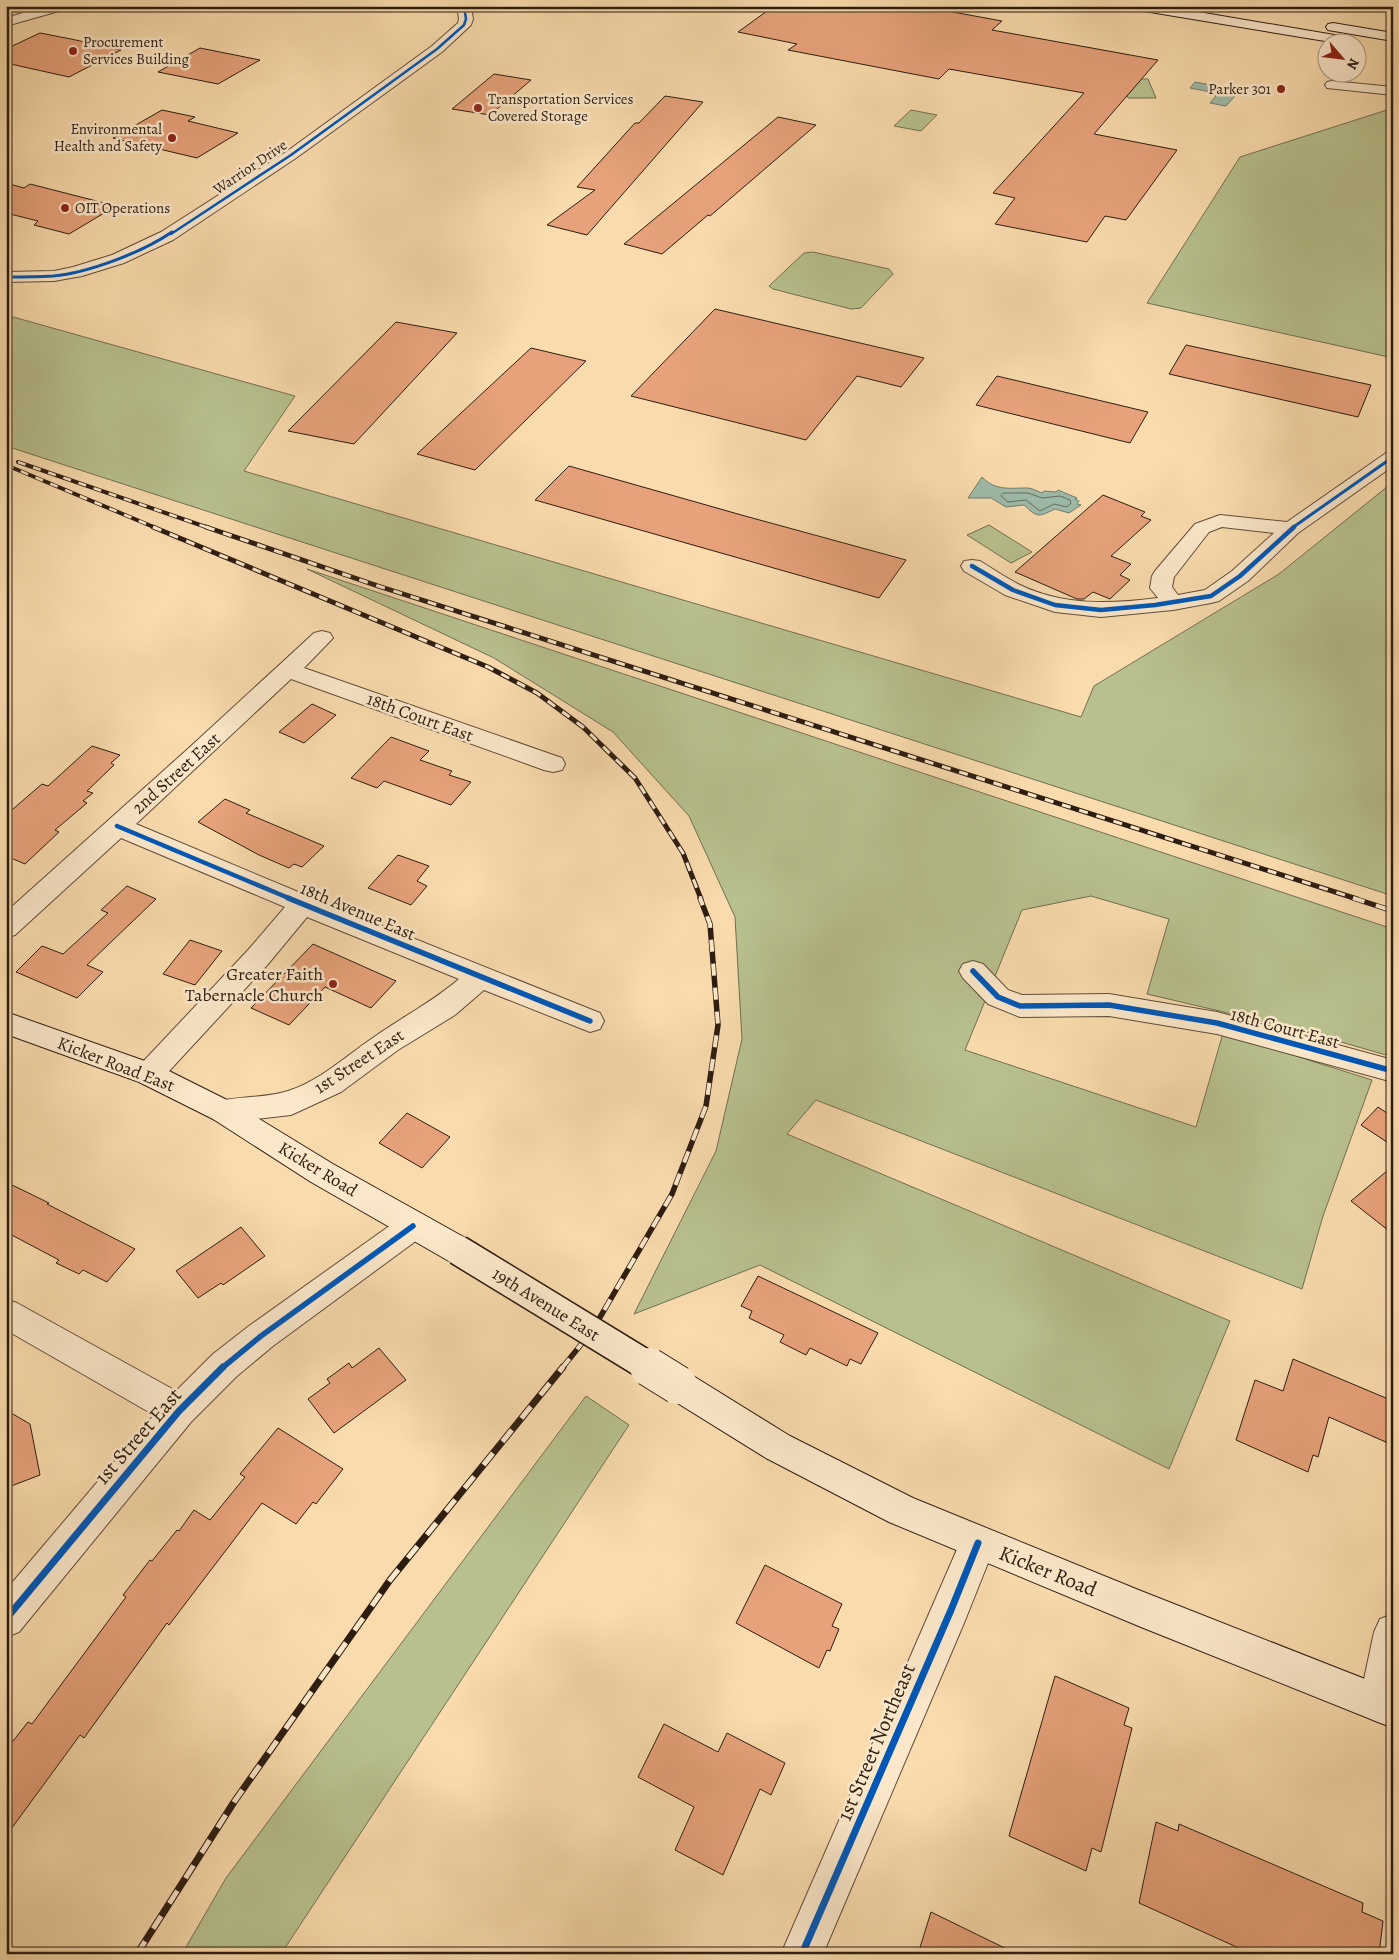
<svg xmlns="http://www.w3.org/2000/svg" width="1399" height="1960" viewBox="0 0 1399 1960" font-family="Alegreya,serif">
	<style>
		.green { fill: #b8c18e; stroke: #726f50 }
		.water { fill: #9ebba9; stroke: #717c6c }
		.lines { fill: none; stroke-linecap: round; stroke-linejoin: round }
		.shore { stroke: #666c5d; stroke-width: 1 }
		.building { fill: #e7a27b; stroke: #2d1d11 }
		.street-casing { stroke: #604c38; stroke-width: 2 }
		.secondary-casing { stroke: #2d1d11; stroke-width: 2 }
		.street { fill: #fbe8ca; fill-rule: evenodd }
		.secondary { fill: #fbe8ca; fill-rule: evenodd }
		.rail-far3-casing { stroke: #2d1d11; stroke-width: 4 }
		.rail-far2-casing { stroke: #2d1d11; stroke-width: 5 }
		.rail-far1-casing { stroke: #2d1d11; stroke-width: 5.5 }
		.rail-casing { stroke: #2d1d11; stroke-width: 7 }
		.rail-far3 { stroke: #fbe8ca; stroke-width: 2.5; stroke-dasharray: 8; stroke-linecap: butt }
		.rail-far2 { stroke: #fbe8ca; stroke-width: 3; stroke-dasharray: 9; stroke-linecap: butt }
		.rail-far1 { stroke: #fbe8ca; stroke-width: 4; stroke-dasharray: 12; stroke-linecap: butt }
		.rail { stroke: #fbe8ca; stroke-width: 5; stroke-dasharray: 15; stroke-linecap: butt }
		.secondary-bridge-far1-casing { stroke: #2d1d11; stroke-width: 32; stroke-linecap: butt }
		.secondary-bridge-casing { stroke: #2d1d11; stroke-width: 40; stroke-linecap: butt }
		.secondary-bridge-far1 { stroke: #fbe8ca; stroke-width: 29 }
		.secondary-bridge { stroke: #fbe8ca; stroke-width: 38 }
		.cycleway-far4-casing { stroke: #fbe8ca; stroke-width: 4.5 }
		.cycleway-far3-casing { stroke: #fbe8ca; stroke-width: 5 }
		.cycleway-far2-casing { stroke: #fbe8ca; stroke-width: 7 }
		.cycleway-far1-casing { stroke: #fbe8ca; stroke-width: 9 }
		.cycleway-casing { stroke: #fbe8ca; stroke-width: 10 }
		.cycleway-far4 { stroke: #0057b8; stroke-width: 2.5 }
		.cycleway-far3 { stroke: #0057b8; stroke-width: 3 }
		.cycleway-far2 { stroke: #0057b8; stroke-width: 4.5 }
		.cycleway-far1 { stroke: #0057b8; stroke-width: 5.5 }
		.cycleway { stroke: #0057b8; stroke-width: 7 }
		.poi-dot { fill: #8f2418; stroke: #fbe8ca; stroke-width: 2 }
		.labels { text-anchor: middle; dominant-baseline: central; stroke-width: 5; stroke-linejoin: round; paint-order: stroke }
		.far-poi-label { font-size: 15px; fill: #2d1d11; stroke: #fbe8ca; text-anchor: start }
		.far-street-label { font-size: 15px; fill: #2d1d11; stroke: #fbe8ca }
		.street-label { font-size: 18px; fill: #2d1d11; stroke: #fbe8ca }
		.poi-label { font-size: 18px; fill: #2d1d11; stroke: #fbe8ca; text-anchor: end }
		.near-street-label { font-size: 21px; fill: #2d1d11; stroke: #fbe8ca }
	</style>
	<rect width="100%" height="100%" fill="#f9dbad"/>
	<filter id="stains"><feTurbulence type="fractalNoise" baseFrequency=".004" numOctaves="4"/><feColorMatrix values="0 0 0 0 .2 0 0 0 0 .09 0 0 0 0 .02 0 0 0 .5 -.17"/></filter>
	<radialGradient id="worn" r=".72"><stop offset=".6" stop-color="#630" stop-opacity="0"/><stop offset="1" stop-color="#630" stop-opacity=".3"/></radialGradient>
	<!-- green -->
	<path class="green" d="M1120,79H1148L1156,98H1128Z
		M1393,108V358L1147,303L1240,157Z
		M911,110L937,115L921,131L894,126Z
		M813,252L889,269L893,274L861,308L851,309L773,289L769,286L804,253Z
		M6,315L295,396L244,471L1081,717L1094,686L1279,574L1393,482V896L6,446Z
		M989,525L1032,552L1011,563L967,535Z
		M307,569L1393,929V1057L1296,1029L1147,994L1169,919L1091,896L1022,910L965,1050L1196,1127L1223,1033L1372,1080L1323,1216L1302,1289L816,1100L787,1134L1230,1321L1169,1469L760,1265L634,1314L716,1151L742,1039L735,917L689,816L613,732L494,658Z
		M586,1396L629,1425L281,1954H182L226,1878Z"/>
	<!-- water -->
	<path class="water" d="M1195,82L1227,88L1229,92L1236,95L1226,106L1210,103L1216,96L1211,92L1190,88Z
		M982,477C995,491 1010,488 1027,488C1032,488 1037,491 1042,493L1044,491L1056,492L1058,490L1077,498L1075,499L1079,501L1077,504L1081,505L1069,513L1055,509C1038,517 1038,518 1024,505L1006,507L991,498H968Z"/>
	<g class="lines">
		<!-- shore -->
		<path class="shore" d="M1004,493H1028L1042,498L1060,496L1070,500L1071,503L1067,507L1054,504L1040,511L1026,500L1008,502L1001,496Z"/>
	</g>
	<!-- building -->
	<path class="building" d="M774,6H920L1002,21L992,30L1158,60L1094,134L1177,150L1126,220L1105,216L1087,242L995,224L1015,198L993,193L1084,93L949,69L939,79L788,50L797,44L738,32Z
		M40,33L71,39L121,50L69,77L6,63V49Z
		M200,48L260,60L218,84L158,72Z
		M494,74L531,80L490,115L452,109Z
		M665,96L703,102L587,235L547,225L595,190L577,187L635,123H639Z
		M162,110L195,117L188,121L238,133L197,158L113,138Z
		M778,117L816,125L710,216L708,215L662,254L624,244Z
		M6,183L24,188L30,184L116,206L69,234L34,225L38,221L6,213Z
		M715,309L924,358L901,387L857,376L806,440L631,396Z
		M396,322L457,333L354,444L288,431Z
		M1186,345L1371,385L1358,417L1169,374Z
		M531,348L586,361L475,470L417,454Z
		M997,376L1148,412L1130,443L976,405Z
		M569,466L745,516L906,560L879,598L535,500Z
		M1103,495L1145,512L1141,516L1151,520L1111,556L1131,564L1120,575L1130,580L1110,599L1093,592L1084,599H1077L1015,572Z
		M312,704L336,715L304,743L279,732Z
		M391,737L429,751L420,760L452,771L449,775L471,782L451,805L384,781L377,788L351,778Z
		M92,746L120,755L111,763L114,765L87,791L93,793L83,801L87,803L55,830L59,832L25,864L6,856V815L42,784L48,786Z
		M225,799L250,810L246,813L324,846L302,867L294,864L289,868L259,855L198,822Z
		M398,855L429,866L417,881L427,886L411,905L368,888Z
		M127,886L156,899L87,965L103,972L77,998L16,972L42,946L63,954L108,913L101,910Z
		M190,940L222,951L195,985L163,974Z
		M313,944L396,981L371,1008L325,987L289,1025L251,1008Z
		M1378,1107L1393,1117V1146L1361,1125Z
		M407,1113L450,1137L422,1168L379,1143Z
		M1393,1166V1234L1351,1201Z
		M6,1182L49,1203L47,1204L135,1249L107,1282L83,1270L79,1274L56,1263L59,1260L6,1232Z
		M241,1227L265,1256L223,1285L221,1283L198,1298L176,1271Z
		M758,1276L878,1333L861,1364L850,1359L847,1366L810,1348L806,1355L780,1342L784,1335L749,1318L752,1311L741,1306Z
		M379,1348L406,1380L334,1433L308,1399L330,1383L327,1379L349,1363L352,1368Z
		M1293,1359L1393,1401V1426L1388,1443L1329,1417L1318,1457L1313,1455L1308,1472L1236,1440L1255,1380L1283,1391Z
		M6,1410L30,1424L40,1475L6,1488Z
		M278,1428L343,1469L316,1504L313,1502L296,1524L262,1503L169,1625L167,1623L84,1738L80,1735L6,1836V1750L28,1722L32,1724L126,1597L123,1595L150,1560L152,1561L177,1530L179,1531L194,1510L210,1520L245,1477L240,1474Z
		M765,1565L842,1604L832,1626L839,1629L830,1651L827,1650L819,1668L736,1623Z
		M1055,1676L1129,1708L1124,1725L1132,1728L1101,1852L1092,1848L1086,1871L1009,1836Z
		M664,1724L718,1752L727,1733L785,1763L771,1795L760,1789L723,1875L675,1850L694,1807L638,1777Z
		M1156,1822L1178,1831L1179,1824L1363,1903L1362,1912L1383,1921L1379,1954H1252L1139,1903Z
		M931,1912L1017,1954H918Z"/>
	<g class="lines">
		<!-- street casing -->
		<g class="street-casing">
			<path id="street" d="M46,6H67L66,9L6,26V18Z
				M457,6H471L473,19L471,25L442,52L296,158L173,240L124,263L82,276L54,281L6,282V272L54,271L73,267L112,255L161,232L286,152L432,46L458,23L459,19Z
				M1332,81L1393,87V95L1327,88L1325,85L1327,82Z
				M1393,451V466L1298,533L1248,581L1219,601L1211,603L1173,610L1101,617L1055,612L1005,595L964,571L961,566L964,561L972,560L980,561C993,569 1006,578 1020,585C1063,606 1111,604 1158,598L1150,588L1152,576L1155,571L1195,524L1220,515L1287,522L1386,453ZM1222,527L1274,533L1232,571L1205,590L1178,595L1172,587L1174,577L1209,532Z
				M322,631L330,633L333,638L304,668L562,758L565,764L562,770L553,772L544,770L291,679L136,824L303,894L313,896L315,899L600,1013L604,1021L600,1029L590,1032L484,990L455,1015L398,1050L341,1092L291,1115L223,1123L213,1119L208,1111L213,1103C237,1095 264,1099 288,1091C322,1080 348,1054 377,1035C406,1015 432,1002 459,979L307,917L269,963L159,1082L149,1085L139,1082L135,1074L139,1066L249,949L285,907L121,838L15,935L6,938V912L190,747L314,633Z
				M973,961L983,964L1008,990L1022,995L1109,994L1217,1012L1393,1060V1082L1217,1034L1109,1016L1020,1017L988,1004L963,978L959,971L963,964Z
				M413,1213L424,1217L429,1226L424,1235L273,1346L237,1376L191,1422L19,1632L6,1637V1590L154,1415L6,1330V1299L17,1303L176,1391L213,1354L249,1326L402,1217Z
				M978,1525L991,1531L996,1543L964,1623L823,1954H781L965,1531Z
				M1393,1614V1713L1391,1716L1378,1722L1365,1716L1359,1703L1374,1632L1380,1619Z"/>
		</g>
		<!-- secondary casing -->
		<g class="secondary-casing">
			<path id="secondary" d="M1132,6H1163L1352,38L1359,42L1356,45V42H1331L1138,10Z
				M1333,23L1393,33V41L1328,30L1326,27L1328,24Z
				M6,1012L159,1066L233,1103L333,1164L469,1240L474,1250L469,1260L458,1264L447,1260L311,1182L213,1119L139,1082L6,1034Z
				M678,1370L690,1374L790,1436L913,1498L1141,1591L1393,1690V1728L1141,1627L889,1522L766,1458L666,1396L661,1385L666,1374Z"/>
		</g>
		<!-- street -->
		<use href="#street" class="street"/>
		<!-- secondary -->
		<use href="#secondary" class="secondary"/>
		<!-- rail-far3 casing -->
		<g class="rail-far3-casing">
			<path id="rail-far3" d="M18,462L209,528
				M6,465L156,528"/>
		</g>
		<!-- rail-far2 casing -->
		<g class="rail-far2-casing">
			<path id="rail-far2" d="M153,527L488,667L537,693L583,727L635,778L683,853L701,899
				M206,527L378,586L1357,899"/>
		</g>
		<!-- rail-far1 casing -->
		<g class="rail-far1-casing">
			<path id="rail-far1" d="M1353,898L1393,911
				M562,1368L592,1331L672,1194L706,1106L718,1025L710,924L700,898"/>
		</g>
		<!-- rail casing -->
		<g class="rail-casing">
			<path id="rail" d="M137,1954L234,1802L390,1580L563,1367"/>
		</g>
		<!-- rail-far3 -->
		<use href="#rail-far3" class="rail-far3"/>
		<!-- rail-far2 -->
		<use href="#rail-far2" class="rail-far2"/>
		<!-- rail-far1 -->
		<use href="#rail-far1" class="rail-far1"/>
		<!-- rail -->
		<use href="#rail" class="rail"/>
		<!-- secondary-bridge-far1 casing -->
		<g class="secondary-bridge-far1-casing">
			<path id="secondary-bridge-far1" d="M458,1250L651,1368"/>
		</g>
		<!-- secondary-bridge casing -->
		<g class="secondary-bridge-casing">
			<path id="secondary-bridge" d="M649,1367L678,1385"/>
		</g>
		<!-- secondary-bridge-far1 -->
		<use href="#secondary-bridge-far1" class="secondary-bridge-far1"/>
		<!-- secondary-bridge -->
		<use href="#secondary-bridge" class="secondary-bridge"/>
		<!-- cycleway-far4 casing -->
		<g class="cycleway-far4-casing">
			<path id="cycleway-far4" d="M171,234L291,155L437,49L464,25L466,19L464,6"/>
		</g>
		<!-- cycleway-far3 casing -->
		<g class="cycleway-far3-casing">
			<path id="cycleway-far3" d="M6,277C21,277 37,277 53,276C88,273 143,252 172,232
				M1292,528L1393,457"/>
		</g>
		<!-- cycleway-far2 casing -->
		<g class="cycleway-far2-casing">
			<path id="cycleway-far2" d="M972,566L1013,590L1055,605L1101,610L1155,605L1211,596L1240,576L1294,527
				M117,826L291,899"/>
		</g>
		<!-- cycleway-far1 casing -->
		<g class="cycleway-far1-casing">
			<path id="cycleway-far1" d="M288,898L590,1021
				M973,971L998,997L1020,1006L1109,1005L1217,1023L1393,1071
				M222,1368L261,1336L413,1226"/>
		</g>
		<!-- cycleway casing -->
		<g class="cycleway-casing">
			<path id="cycleway" d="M6,1619L179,1411L223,1367
				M802,1954L951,1610L978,1543"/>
		</g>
		<!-- cycleway-far4 -->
		<use href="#cycleway-far4" class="cycleway-far4"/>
		<!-- cycleway-far3 -->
		<use href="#cycleway-far3" class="cycleway-far3"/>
		<!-- cycleway-far2 -->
		<use href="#cycleway-far2" class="cycleway-far2"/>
		<!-- cycleway-far1 -->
		<use href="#cycleway-far1" class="cycleway-far1"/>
		<!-- cycleway -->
		<use href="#cycleway" class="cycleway"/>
	</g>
	<!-- markers -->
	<g class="poi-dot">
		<circle cx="73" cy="51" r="5"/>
		<circle cx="1281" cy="89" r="5"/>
		<circle cx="478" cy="108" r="5"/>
		<circle cx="172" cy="138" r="5"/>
		<circle cx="65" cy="208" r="5"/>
		<circle cx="333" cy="984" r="5"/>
	</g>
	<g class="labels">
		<!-- far-poi labels -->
		<g class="far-poi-label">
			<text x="83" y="42">Procurement<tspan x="83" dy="17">Services Building</tspan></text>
			<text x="1271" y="89" text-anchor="end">Parker 301</text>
			<text x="488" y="99">Transportation Services<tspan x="488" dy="17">Covered Storage</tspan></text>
			<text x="162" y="129" text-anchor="end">Environmental<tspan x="162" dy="17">Health and Safety</tspan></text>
			<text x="75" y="208">OIT Operations</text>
		</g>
		<!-- far-street labels -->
		<g class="far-street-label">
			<text transform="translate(250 167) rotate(-34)">Warrior Drive</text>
		</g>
		<!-- street labels -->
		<g class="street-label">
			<text transform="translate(420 717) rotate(20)">18th Court East</text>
			<text transform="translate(176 773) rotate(-42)">2nd Street East</text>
			<text transform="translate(358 911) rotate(23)">18th Avenue East</text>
			<text transform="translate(1285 1028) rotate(15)">18th Court East</text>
			<text transform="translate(359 1061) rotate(-33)">1st Street East</text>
			<text transform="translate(116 1064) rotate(21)">Kicker Road East</text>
			<text transform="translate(318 1169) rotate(31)">Kicker Road</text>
			<text transform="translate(546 1304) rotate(32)">19th Avenue East</text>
		</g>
		<!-- poi labels -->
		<g class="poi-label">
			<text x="323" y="974">Greater Faith<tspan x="323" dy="21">Tabernacle Church</tspan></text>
		</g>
		<!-- near-street labels -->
		<g class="near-street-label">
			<text transform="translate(138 1436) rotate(-49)">1st Street East</text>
			<text transform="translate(1048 1571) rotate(22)">Kicker Road</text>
			<text transform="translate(876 1742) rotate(-67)">1st Street Northeast</text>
		</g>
	</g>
	<!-- margin -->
	<rect width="1399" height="1960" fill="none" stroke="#f9dbad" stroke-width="25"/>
	<rect x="8" y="8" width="1384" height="1945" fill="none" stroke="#2d1d11" stroke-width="2.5"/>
	<rect x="12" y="12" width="1374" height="1935" fill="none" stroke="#2d1d11"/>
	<!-- north arrow -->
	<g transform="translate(1342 58) rotate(118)"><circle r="24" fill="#fbe8ca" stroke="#a99780"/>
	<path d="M0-4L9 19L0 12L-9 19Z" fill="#8f2418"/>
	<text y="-8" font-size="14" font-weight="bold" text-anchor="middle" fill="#2d1d11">N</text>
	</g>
	<rect width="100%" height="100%" filter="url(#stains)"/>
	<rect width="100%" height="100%" fill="url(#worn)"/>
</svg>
